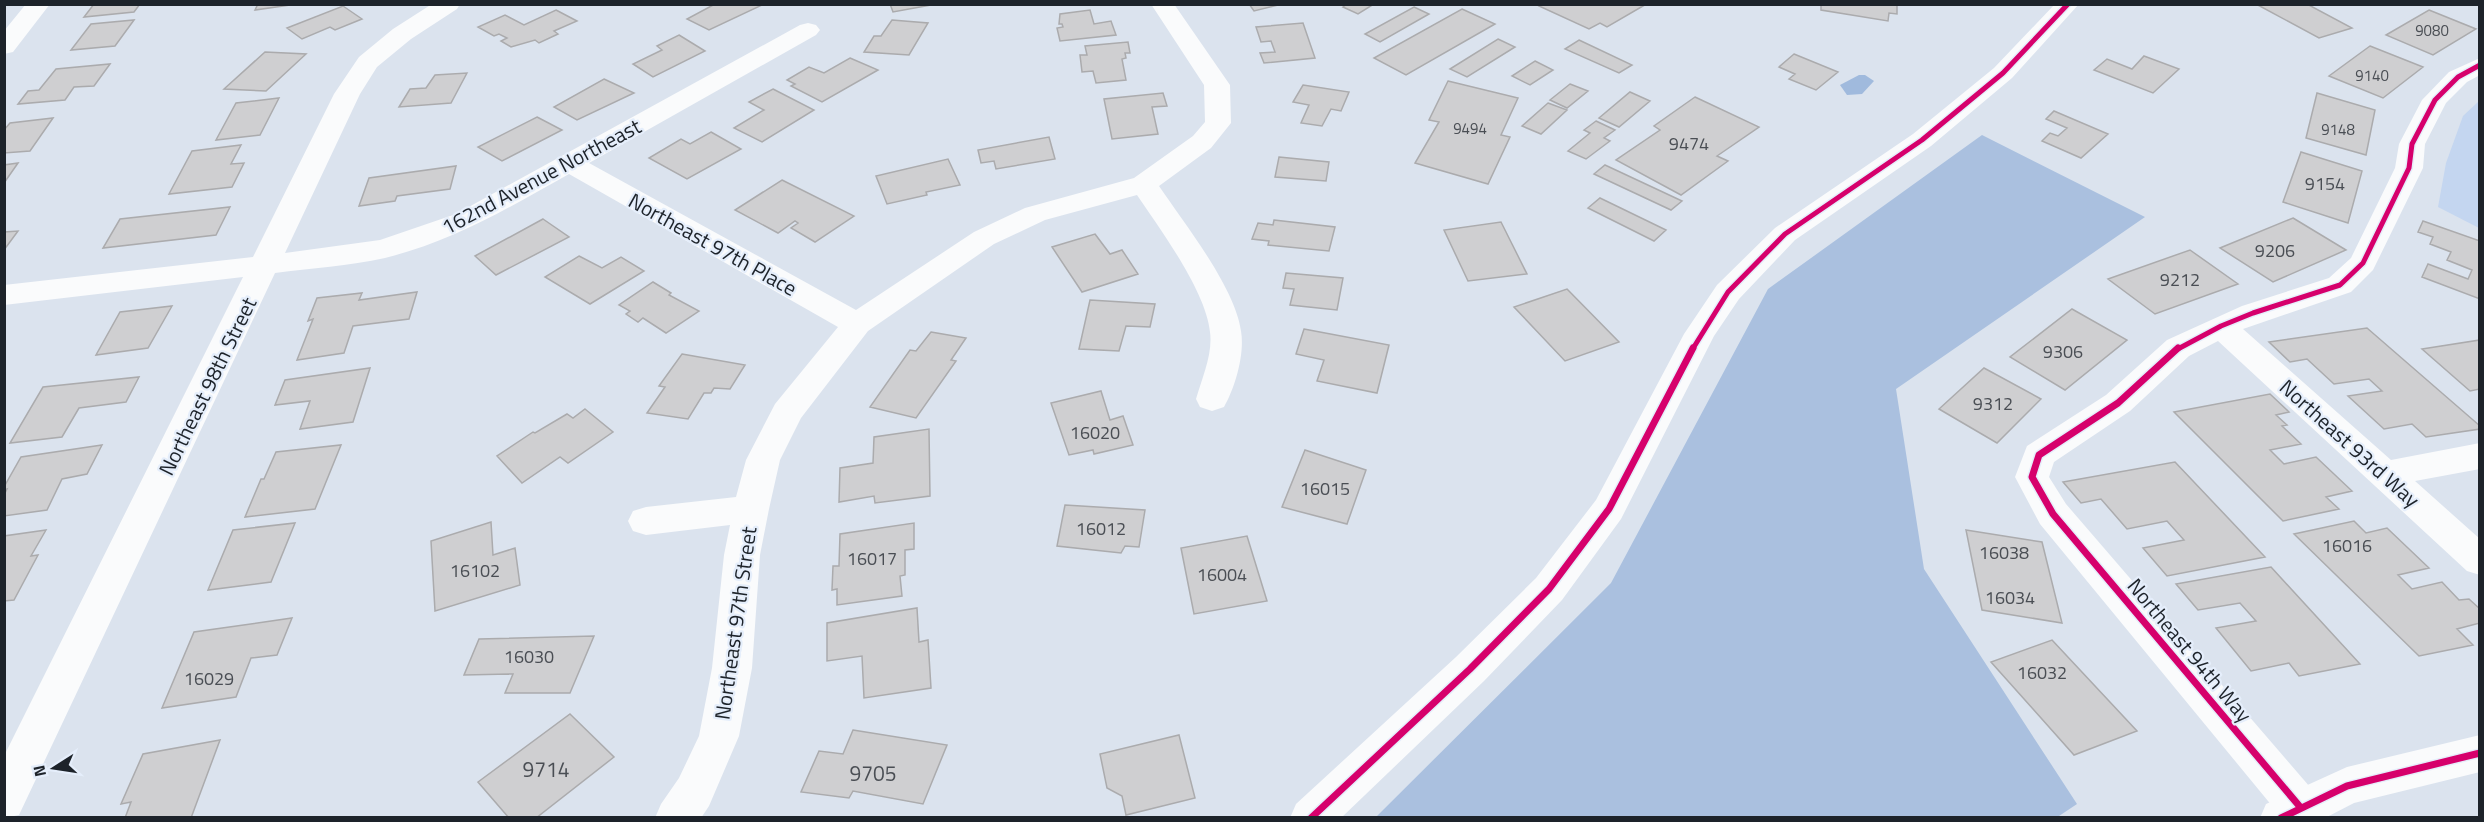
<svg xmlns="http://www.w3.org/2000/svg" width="2484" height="822" viewBox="0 0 2484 822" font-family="'Titillium Web',sans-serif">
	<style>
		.green { fill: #c4d6f0 }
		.forest { fill: #aac0df }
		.water { fill: #a0badd }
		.building { fill: #cfcfd1; stroke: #ababad; stroke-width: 1.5 }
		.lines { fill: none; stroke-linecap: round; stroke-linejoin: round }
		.minor { fill: #fafbfc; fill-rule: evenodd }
		.tertiary { fill: #fafbfc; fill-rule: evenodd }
		.primary { fill: #fafbfc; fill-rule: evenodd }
		.cycleway-far1-casing { stroke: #e5eefb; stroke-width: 8 }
		.cycleway-casing { stroke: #e5eefb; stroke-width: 10 }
		.cycleway-far1 { stroke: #d6006c; stroke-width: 5 }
		.cycleway { stroke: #d6006c; stroke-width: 7 }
		.labels { text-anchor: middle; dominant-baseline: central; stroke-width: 4.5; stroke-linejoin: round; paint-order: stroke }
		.far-number-label { font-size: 15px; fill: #4a4e54 }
		.number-label { font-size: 18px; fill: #4a4e54 }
		.street-label { font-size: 21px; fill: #1d232a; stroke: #e5eefb }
		.near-number-label { font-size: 21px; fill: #4a4e54 }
	</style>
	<rect width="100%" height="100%" fill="#dbe3ee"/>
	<!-- green -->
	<path class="green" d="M2479,101V228L2438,207L2446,163L2463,116Z"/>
	<!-- forest -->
	<path class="forest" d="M1982,135L2145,217L1896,389L1924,569L2077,804L2056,818L1376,817L1611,583L1768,289Z"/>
	<!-- water -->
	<path class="water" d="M1859,75H1865L1874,81L1862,94L1847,95L1840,85Z"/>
	<!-- building -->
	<path class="building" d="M94,4H140L134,12L84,17Z
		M258,4H297L255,10Z
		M715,4H757L760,6L709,30L687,19Z
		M890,4H930L931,5L893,12Z
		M1249,4H1282L1254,11Z
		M1347,4H1374L1358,14L1343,7Z
		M1541,4H1639L1643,6L1607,27L1600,23L1589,29L1539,6Z
		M1821,4H1897V14L1889,13L1888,21L1821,10Z
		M2256,4H2307L2352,28L2319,38Z
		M343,6L362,19L335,30L330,27L302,39L287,28Z
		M1414,7L1429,14L1380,42L1365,34Z
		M1462,9L1495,24L1406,75L1374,58Z
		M556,10L577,21L554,31L558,34L539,43L535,40L511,47L501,41L507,38L499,34L494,36L478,27L505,15L524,25Z
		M1090,10L1094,24L1111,21L1116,35L1060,41L1057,28L1063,27L1062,24H1059L1060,14Z
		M2429,10L2476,29L2433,55L2386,35Z
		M134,20L115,46L71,50L91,24Z
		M892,20L928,23L909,55L864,52L874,36H881Z
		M1303,23L1315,58L1264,63L1260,53L1275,52L1271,41L1261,42L1256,27Z
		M679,35L705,51L653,77L633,64L662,50L657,46Z
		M1498,39L1515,47L1467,77L1450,69Z
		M1579,40L1632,65L1619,73L1565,49Z
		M1128,42L1130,53H1125L1126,58L1122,59L1126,80L1096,83L1093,71L1082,72L1080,55H1087L1085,46Z
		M2370,46L2423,67L2383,98L2329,76Z
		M265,52L306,54L266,91L224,89Z
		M1794,54L1838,72L1816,90L1789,79L1795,74L1779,67Z
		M2144,56L2179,69L2153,93L2094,70L2107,59L2132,69Z
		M850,58L878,70L822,102L791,86L795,84L787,80L809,67L824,73Z
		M1535,61L1553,70L1530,85L1512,76Z
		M110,64L94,86L74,87L65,100L18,104L28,91L39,90L56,69Z
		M467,73L451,103L399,107L410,89L426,88L435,75Z
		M604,79L634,93L577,120L554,107Z
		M1448,81L1518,98L1501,135L1510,137L1488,184L1415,163L1439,122L1429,120Z
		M1570,84L1588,91L1567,108L1550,100Z
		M1303,85L1349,92L1341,111L1331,109L1322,126L1301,123L1309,105L1293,102Z
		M773,89L814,110L762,142L734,128L764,110L749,102Z
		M1630,92L1650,101L1619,127L1599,118Z
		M1163,93L1167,106L1152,107L1158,134L1112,139L1104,99Z
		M2317,93L2375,110L2366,155L2306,138Z
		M1695,97L1759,127L1717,156L1728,161L1681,195L1616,160L1660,130L1654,126Z
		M279,98L260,135L216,140L236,103Z
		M1548,103L1567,110L1541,134L1522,126Z
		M2054,111L2108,134L2081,158L2042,141L2050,133L2058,136L2067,128L2046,119Z
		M537,117L562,130L502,161L478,147Z
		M53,118L30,151L4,153V130L10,123Z
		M1596,121L1615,130L1604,138L1610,141L1586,159L1568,151L1590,133L1584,130Z
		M711,132L741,149L687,179L649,158L681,139L690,144Z
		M1049,137L1055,159L996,169L994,161L981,163L978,150Z
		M241,145L231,164L244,163L232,187L169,194L192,151Z
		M2301,152L2362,171L2348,223L2283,202Z
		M1279,157L1329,162L1326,181L1275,177Z
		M948,159L960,185L926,192L927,195L887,204L876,176Z
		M18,163L4,183V165Z
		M1605,165L1682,201L1671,210L1594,174Z
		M456,166L450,189L397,196L395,201L359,206L369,178Z
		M782,180L854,216L815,242L791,228L798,223L795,221L778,233L735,210Z
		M1600,198L1666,230L1654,241L1588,208Z
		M230,207L216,235L103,248L120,219Z
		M2293,218L2346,250L2273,282L2220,248Z
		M543,219L569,237L496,275L475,256Z
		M1274,220L1335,227L1329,251L1268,245L1269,241L1252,239L1258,223L1273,225Z
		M2423,221L2480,241V299L2422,277L2428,264L2468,279L2472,270L2447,260L2451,252L2430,244L2433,237L2418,232Z
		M1501,222L1527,274L1468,281L1444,230Z
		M18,231L4,250V232Z
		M1095,234L1110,254L1122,250L1138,274L1082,292L1052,247Z
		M2190,250L2238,284L2155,314L2108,279Z
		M579,256L602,268L621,257L644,271L590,304L545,277Z
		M1286,273L1343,278L1337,310L1290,305L1294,289L1283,288Z
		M653,282L671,293L669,295L699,311L666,333L643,318L638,322L626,314L630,311L619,305Z
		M1567,289L1619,342L1565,361L1514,307Z
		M417,292L409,319L353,326L344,353L297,360L313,319L308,321L317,298L362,293L359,300Z
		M1090,300L1155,304L1150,327L1126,326L1119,351L1079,349Z
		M172,306L148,348L96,355L120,312Z
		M2072,309L2127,340L2065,390L2010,357Z
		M2367,328L2480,426V429L2426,437L2412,424L2384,429L2348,396L2382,391L2369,379L2334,384L2307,359L2290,362L2269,342Z
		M1304,329L1389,345L1377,393L1317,381L1324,360L1296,354Z
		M931,332L966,338L951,360L956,361L916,418L870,407L910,350L916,351Z
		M2480,340V389L2470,391L2422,349Z
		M682,354L745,365L730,389L714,388L711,393H704L688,419L647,413L665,387L659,386Z
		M370,368L353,422L300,429L310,401L275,405L285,380Z
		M1984,368L2041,399L1997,443L1939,409Z
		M139,377L126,402L79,408L62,437L10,443L43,387Z
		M1101,391L1110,420L1123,416L1133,445L1094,454L1093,450L1069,455L1051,403Z
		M2270,394L2289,412L2276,415L2287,425L2282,426L2301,444L2270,450L2284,464L2316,457L2352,491L2326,497L2339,509L2283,521L2174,412Z
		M585,409L613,432L568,463L560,457L522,483L497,456L533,432L535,433L567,414L573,418Z
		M929,429L930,496L875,503L874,496L839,502L840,468L873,463L874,437Z
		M102,445L87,474L62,479L47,510L4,516V495L7,489L4,490V487L21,457Z
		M341,445L315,509L245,517L261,479H264L276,452Z
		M1305,450L1366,470L1347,524L1282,507Z
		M2175,462L2265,557L2167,576L2143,548L2184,540L2167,521L2127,529L2101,499L2081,503L2063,482Z
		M1065,505L1145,510L1139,547L1125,546L1121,553L1057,546Z
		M2354,521L2366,533L2387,528L2429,568L2398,575L2412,589L2442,582L2459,600L2469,599L2480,609V623L2457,629L2473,645L2419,656L2294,534Z
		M491,522L493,555L515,548L520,585L435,611L431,541Z
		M295,523L271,582L208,590L233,530Z
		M914,523V549L905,550V575L900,576L902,596L837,605V589L832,590L833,566H839L840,534Z
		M46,530L31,556L38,555L14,600L4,601V536Z
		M1966,530L2042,542L2062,623L1982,610Z
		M1247,536L1267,601L1194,614L1181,548Z
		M2271,567L2360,664L2299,676L2289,663L2251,671L2216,628L2256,621L2240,603L2198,610L2176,584Z
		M917,608L919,642L928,640L931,688L864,698L862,656L827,661V623Z
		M292,618L277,655L251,658L236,697L162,708L194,632Z
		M594,636L570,693H505L513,674L464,675L479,639Z
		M2052,640L2137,731L2074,755L1991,662Z
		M570,714L614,757L536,818H509L478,782Z
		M853,730L947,745L923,804L853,791L849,798L801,792L819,751L843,754Z
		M1179,735L1195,798L1126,815L1122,796L1107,788L1100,754Z
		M220,740L191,818H125L131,802L121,804L143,754Z"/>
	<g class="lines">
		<!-- minor -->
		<path class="minor" d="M26,4H50L13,52L4,54V31Z
			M432,4H460L457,9L411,39L377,67L360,94L285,253L380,240L456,214L800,25L808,23L816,25L820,30L816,35L589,163L856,310L974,232L1025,208L1134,178L1193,136L1205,122L1204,85L1151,4H1174L1230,85L1231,123L1211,148L1159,186C1184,223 1235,287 1241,331C1245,354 1235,388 1224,407L1212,411L1200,407L1196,399C1202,378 1213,354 1210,332C1206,291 1160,229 1137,195L1045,220L994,244L868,331L801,418L780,460L769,509L760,555L752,668L739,736L709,806L701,818H655L661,804L679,778L699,736L712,668L724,555L730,525L646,535L633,531L628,521L633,511L646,507L736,497L746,460L775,404L838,327L569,174C508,208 454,241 385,258C349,266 311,268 275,273L19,815L4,818V756L243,277L4,305V285L253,257L334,94L359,57L393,29Z
			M2480,58V75L2467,82L2446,103L2425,144L2423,168L2373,270L2351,292L2243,329L2391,460L2480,443V469L2415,481L2480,539V575L2467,571L2218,341L2189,356L2130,411L2054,462L2049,477L2066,504L2316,794L2322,808L2318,818H2282L2040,524L2015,477L2027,446L2106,395L2167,340L2242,306L2329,278L2351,258L2395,168L2399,144L2422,100L2449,72Z"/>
		<!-- tertiary -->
		<path class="tertiary" d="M2480,735V772L2354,803L2325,818H2260L2266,804L2347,767Z"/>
		<!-- primary -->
		<path class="primary" d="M2055,4H2079L2012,78L1931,146L1795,240L1739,299L1714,336L1621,519L1562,600L1484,681L1341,818H1290L1296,804L1456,657L1536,578L1596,500L1684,334L1717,285L1775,228L1913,134L1994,68Z"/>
		<!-- cycleway-far1 casing -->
		<g class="cycleway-far1-casing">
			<path id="cycleway-far1" d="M1692,350L1728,292L1785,234L1922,140L2003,73L2068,4
				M2176,350L2221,326L2253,313L2340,285L2363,263L2409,168L2412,144L2435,100L2458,77L2480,65"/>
		</g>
		<!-- cycleway casing -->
		<g class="cycleway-casing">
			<path id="cycleway" d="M2178,348L2118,403L2039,455L2032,477L2053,514L2301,808
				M1311,818L1470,669L1549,589L1609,509L1693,348
				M2281,818L2347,786L2480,753"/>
		</g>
		<!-- cycleway-far1 -->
		<use href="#cycleway-far1" class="cycleway-far1"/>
		<!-- cycleway -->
		<use href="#cycleway" class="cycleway"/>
	</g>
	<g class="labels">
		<!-- far-number labels -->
		<g class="far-number-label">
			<text x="2432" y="30">9080</text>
			<text x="2372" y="75">9140</text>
			<text x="1470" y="128">9494</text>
			<text x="2338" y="129">9148</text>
		</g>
		<!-- number labels -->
		<g class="number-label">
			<text x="1689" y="143">9474</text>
			<text x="2325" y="183">9154</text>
			<text x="2275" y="250">9206</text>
			<text x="2180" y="279">9212</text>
			<text x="2063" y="351">9306</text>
			<text x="1993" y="403">9312</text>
			<text x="1095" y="432">16020</text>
			<text x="1325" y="488">16015</text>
			<text x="1101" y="528">16012</text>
			<text x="2347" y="545">16016</text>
			<text x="2004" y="552">16038</text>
			<text x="872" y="558">16017</text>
			<text x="475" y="570">16102</text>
			<text x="1222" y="574">16004</text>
			<text x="2010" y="597">16034</text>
			<text x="529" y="656">16030</text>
			<text x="2042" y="672">16032</text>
			<text x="209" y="678">16029</text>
		</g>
		<!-- street labels -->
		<g class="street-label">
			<text transform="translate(541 176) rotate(-28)">162nd Avenue Northeast</text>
			<text transform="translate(713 244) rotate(29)">Northeast 97th Place</text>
			<text transform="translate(207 386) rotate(-64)">Northeast 98th Street</text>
			<text transform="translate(2350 443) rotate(42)">Northeast 93rd Way</text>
			<text transform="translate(735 623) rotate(-82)">Northeast 97th Street</text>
			<text transform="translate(2190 650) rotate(50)">Northeast 94th Way</text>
		</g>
		<!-- near-number labels -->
		<g class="near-number-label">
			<text x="546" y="769">9714</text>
			<text x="873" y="773">9705</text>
		</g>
	</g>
	<!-- border -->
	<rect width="2484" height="822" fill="none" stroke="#1d232a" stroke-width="12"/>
	<!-- north arrow -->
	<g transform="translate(54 768) rotate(258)" stroke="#e5eefb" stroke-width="4.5" paint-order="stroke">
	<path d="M0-4.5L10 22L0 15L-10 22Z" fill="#1d232a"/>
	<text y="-9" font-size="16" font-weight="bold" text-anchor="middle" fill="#1d232a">N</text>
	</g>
</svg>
